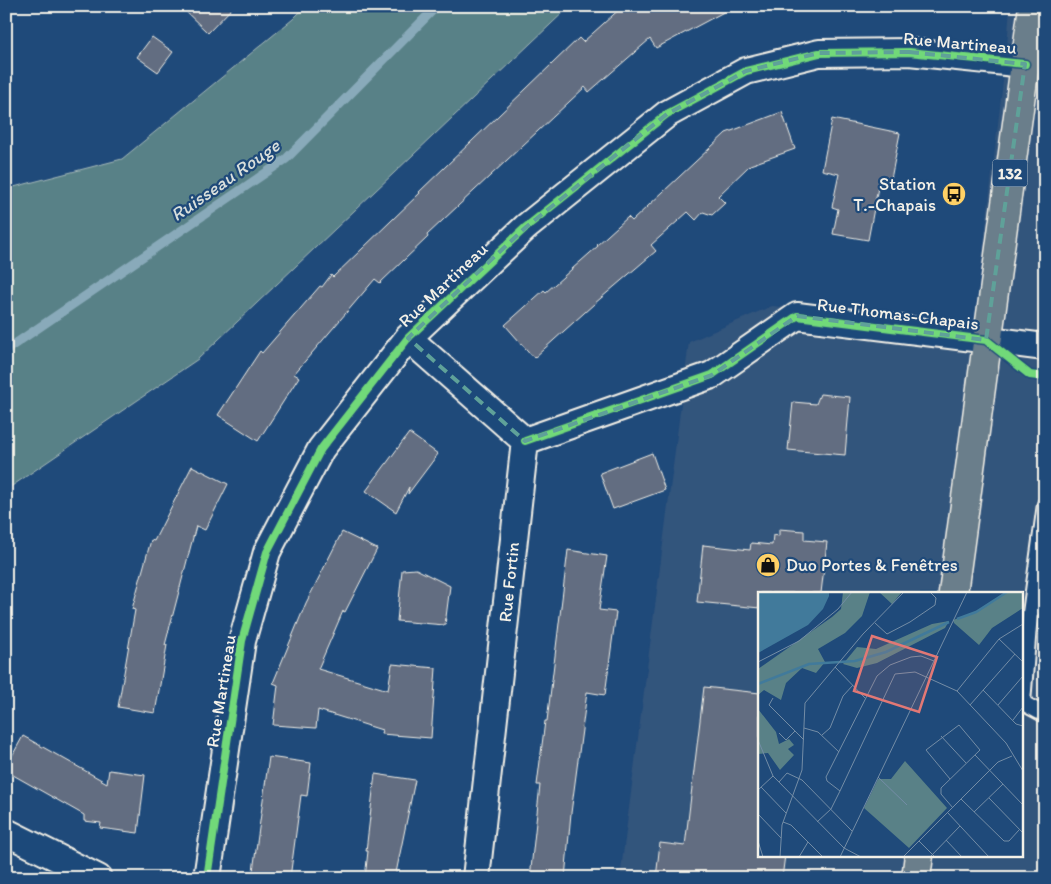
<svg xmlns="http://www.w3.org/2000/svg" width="1051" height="884" viewBox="0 0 1051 884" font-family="Itim,sans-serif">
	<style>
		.built { fill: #33547c; fill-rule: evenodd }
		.green { fill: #598187; stroke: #a6b9b8 }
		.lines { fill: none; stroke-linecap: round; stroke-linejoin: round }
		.stream { stroke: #89aaba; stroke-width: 9 }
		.building { fill: #626d81; stroke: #f4f1e8 }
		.lane-casing { stroke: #f4f1e8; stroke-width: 18 }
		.street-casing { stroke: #f4f1e8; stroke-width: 30 }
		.primary-casing { stroke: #f4f1e8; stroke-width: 31 }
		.lane { stroke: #1f4a7a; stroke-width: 14 }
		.street { stroke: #1f4a7a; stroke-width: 26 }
		.primary { stroke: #6b7e8b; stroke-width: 28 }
		.cycleway-casing { stroke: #1f4a7a; stroke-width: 11 }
		.cycleway { stroke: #71d979; stroke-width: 8 }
		.marked { fill: none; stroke: #5fa199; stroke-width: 4; stroke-dasharray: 10 6; stroke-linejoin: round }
		.labels { text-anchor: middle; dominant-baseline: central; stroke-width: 4.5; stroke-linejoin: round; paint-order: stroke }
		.shield { fill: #1f4a7a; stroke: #b4bfc7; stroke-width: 1 }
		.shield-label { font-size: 16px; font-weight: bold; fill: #f4f1e8 }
		.street-label { font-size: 18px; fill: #f4f1e8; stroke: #1f4a7a }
		.poi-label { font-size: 18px; fill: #f4f1e8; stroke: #1f4a7a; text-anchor: end }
		.water-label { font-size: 19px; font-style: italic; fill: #d9dfdc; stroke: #1f4a7a }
		.inset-river { fill: none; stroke: #417a9b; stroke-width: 2.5 }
		.inset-road { fill: none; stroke: #748da6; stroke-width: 1 }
		.view { fill: #e27875; fill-opacity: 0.15; stroke: #e27875; stroke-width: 2.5 }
		.inset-edge { fill: none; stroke: #f4f1e8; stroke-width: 2.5 }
	</style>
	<rect width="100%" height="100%" fill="#1f4a7a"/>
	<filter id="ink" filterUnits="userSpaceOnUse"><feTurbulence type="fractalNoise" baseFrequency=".02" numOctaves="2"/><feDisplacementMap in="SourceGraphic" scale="10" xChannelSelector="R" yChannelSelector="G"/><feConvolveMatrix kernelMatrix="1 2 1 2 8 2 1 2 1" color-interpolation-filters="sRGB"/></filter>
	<g filter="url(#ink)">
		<!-- built -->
		<path class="built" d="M1010,6H1045V878H620L689,342L772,306L974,327L1007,48ZM760,593H1022V855H760Z"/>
		<!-- green -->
		<path class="green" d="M306,6H570L198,359L6,490V189L122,159L293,19Z"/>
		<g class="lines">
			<!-- stream -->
			<path class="stream" d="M6,350L286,159L437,6"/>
		</g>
		<!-- building -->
		<path class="building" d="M180,6H234L208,33Z
			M623,6H735L656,48L650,39L589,92L585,87L427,235L428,237L380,283L375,279L294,374L299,377L258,441L218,415L260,351L262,353L320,286L322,287L331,275L333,277L420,193L419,192L579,38L583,42Z
			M152,37L173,52L158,72L137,57Z
			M782,112L795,149L750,165L718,196L725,203L712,215L703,212L696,220L688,212L651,245L656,251L594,304L534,358L505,325L544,290L546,292L598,246L597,245L628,217L632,221L726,133Z
			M832,119L900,133L890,184L879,182L868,240L833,234L838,209L832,207L839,174L822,170Z
			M820,394L850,397L845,455L788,450L793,402L816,404Z
			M409,433L438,454L408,494L409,487L396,512L366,491Z
			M652,453L665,490L613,509L600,473Z
			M192,466L228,484L205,530L196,526L165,645H167L155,713L118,707L135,610L132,609L151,540L154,541Z
			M779,529L804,531V540L827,542L821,593H760V608L697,602L703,545L750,550L751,543L772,545L773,535L779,536Z
			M342,532L377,549L345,612L343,611L318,669L388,690L392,664L436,668L431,738L381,734L382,730L318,710L316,728L273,725L278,685L273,683L306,603Z
			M568,550L607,556L599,610L616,612L605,695L587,692L571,813L565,878H530L540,785H537L545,721H547Z
			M416,569L450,586L445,625L397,621L402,570Z
			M704,687L760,693V855H785L782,878H656L660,843L685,846Z
			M23,736L107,783L109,770L145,775L138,833L100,828L101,823L84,821V815L6,771V767Z
			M269,757L311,763L307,796L301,795L290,878H252Z
			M375,774L415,780L395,878H365L368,851H366Z"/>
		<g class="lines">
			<!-- lane casing -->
			<g class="lane-casing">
				<path id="lane" d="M1045,504L1030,613L1023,703L1045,715
					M1031,612L1045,595"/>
			</g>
			<!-- street casing -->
			<g class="street-casing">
				<path id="street" d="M408,338L525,441
					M525,441L712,375L797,316L1045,347
					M6,832L98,878
					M207,878L242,641L267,552L321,449L408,338L526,227L667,114L746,71L819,53L909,52L1025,64
					M476,878L525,441"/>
			</g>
			<!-- primary casing -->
			<g class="primary-casing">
				<path id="primary" d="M953,593L1033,6
					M916,878L919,855"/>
			</g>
			<!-- lane -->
			<use href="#lane" class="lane"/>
			<!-- street -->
			<use href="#street" class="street"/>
			<!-- primary -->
			<use href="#primary" class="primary"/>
			<!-- cycleway casing -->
			<g class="cycleway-casing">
				<path id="cycleway" d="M525,441L712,375L797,316L986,340L1030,375L1045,377
					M207,878L242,641L267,552L321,449L408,338L526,227L667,114L746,71L819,53L909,52L1025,64"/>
			</g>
			<!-- cycleway -->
			<use href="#cycleway" class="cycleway"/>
		</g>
	</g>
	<!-- marked area -->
	<path class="marked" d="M909,52L1025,64L986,340L797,316L712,375L525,441L408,338L526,227L667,114L746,71L819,53Z"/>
	<!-- icons -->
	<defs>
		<g id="bus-disc" transform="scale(1.25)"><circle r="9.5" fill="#ffd166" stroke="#1f4a7a"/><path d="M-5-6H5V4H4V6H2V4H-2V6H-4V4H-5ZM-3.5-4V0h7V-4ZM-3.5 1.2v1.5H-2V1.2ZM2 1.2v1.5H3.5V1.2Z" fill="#111"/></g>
		<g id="shop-disc" transform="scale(1.25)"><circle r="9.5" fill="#ffd166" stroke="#1f4a7a"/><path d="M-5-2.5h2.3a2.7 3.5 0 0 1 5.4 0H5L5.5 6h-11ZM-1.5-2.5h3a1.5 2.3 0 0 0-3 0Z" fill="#111"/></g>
	</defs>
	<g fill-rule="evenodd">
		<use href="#bus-disc" x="954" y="194"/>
		<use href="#shop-disc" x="768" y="565"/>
	</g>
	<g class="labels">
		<!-- shield labels -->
		<rect class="shield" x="992.5" y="159.5" width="35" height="27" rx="4"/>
		<g class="shield-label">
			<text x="1010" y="173">132</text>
		</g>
		<!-- street labels -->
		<g class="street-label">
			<text transform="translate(960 43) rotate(5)">Rue Martineau</text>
			<text transform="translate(443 285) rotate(-43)">Rue Martineau</text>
			<text transform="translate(898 314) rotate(7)">Rue Thomas-Chapais</text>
			<text transform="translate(509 582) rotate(-84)">Rue Fortin</text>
			<text transform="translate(221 691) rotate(-81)">Rue Martineau</text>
		</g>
		<!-- poi labels -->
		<g class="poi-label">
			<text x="936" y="184">Station<tspan x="936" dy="21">T.-Chapais</tspan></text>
			<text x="786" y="565" text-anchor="start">Duo Portes &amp; Fenêtres</text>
		</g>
		<!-- water labels -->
		<g class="water-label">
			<text transform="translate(225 180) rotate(-35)">Ruisseau Rouge</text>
		</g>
	</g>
	<!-- overview -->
	<g transform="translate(758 592)">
		<rect width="265" height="265" fill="#1f4a7a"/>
		<path d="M85,0H112L104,24L87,41L60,57L67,70L58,81L44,76L28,91L23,108L6,98L0,103V77L74,25L83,17ZM121,0H144L134,12ZM248,0H265V16L234,36L221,53L196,31L195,28L216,21ZM191,29L187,36L119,71L99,76L85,72L99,55L118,57L174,32ZM0,117L18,140L21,152L31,147L36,153L30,157L36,163L22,178L10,161L0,162ZM147,169L189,216L151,256L106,216L120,187H133Z" fill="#598187"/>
		<path d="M0,0H71V4L65,17L50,33L0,61Z" fill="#417a9b"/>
		<path class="inset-river" d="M199,27L218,20L249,0M0,92L51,72L97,69L128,60L191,30"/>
		<path class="inset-road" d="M117,31L129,42L152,30L177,13L178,6L172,0M241,47L265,70M0,70L41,49L80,17L94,0M77,75L107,106M137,82L157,80L199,99L248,151L265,179M225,98L258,132L265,134M199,99L241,47L265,32M15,106L11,113L46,148M212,113L257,62M240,113L265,84M255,128L265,115M46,136L60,140L81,160M21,141L28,148L37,139M64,143L72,136L85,104L95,93M183,144L208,171M0,148L15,184L86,256L103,265M217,163L265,213M120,185L149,213M192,187L168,158L201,133L222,158L183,196V202L195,216M21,190L29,181L44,188L94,239M3,195L28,221M0,198L15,184M82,199L69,189L68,185L119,84L132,73L153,65L163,64L176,69M231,206L265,241M203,207L246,249H251L261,238M216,220L245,192M190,221L231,265M0,222L23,246M25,230L33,233L65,265M59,230L73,217L82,199L137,82M188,248L204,265M0,249L5,265M161,249L177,265M22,265L24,233L44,178L47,111L105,42L146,0M41,265L50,250M82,265L209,0M145,265L240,170L254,164M172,265L202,234"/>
		<path class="view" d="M114,44L179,65L161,120L96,99Z"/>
		<rect width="265" height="265" class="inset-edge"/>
	</g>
	<!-- margin -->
	<rect width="1051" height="884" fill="none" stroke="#1f4a7a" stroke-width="25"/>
	<rect x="12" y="12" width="1026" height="859" fill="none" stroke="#f4f1e8" stroke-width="2" filter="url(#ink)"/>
</svg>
